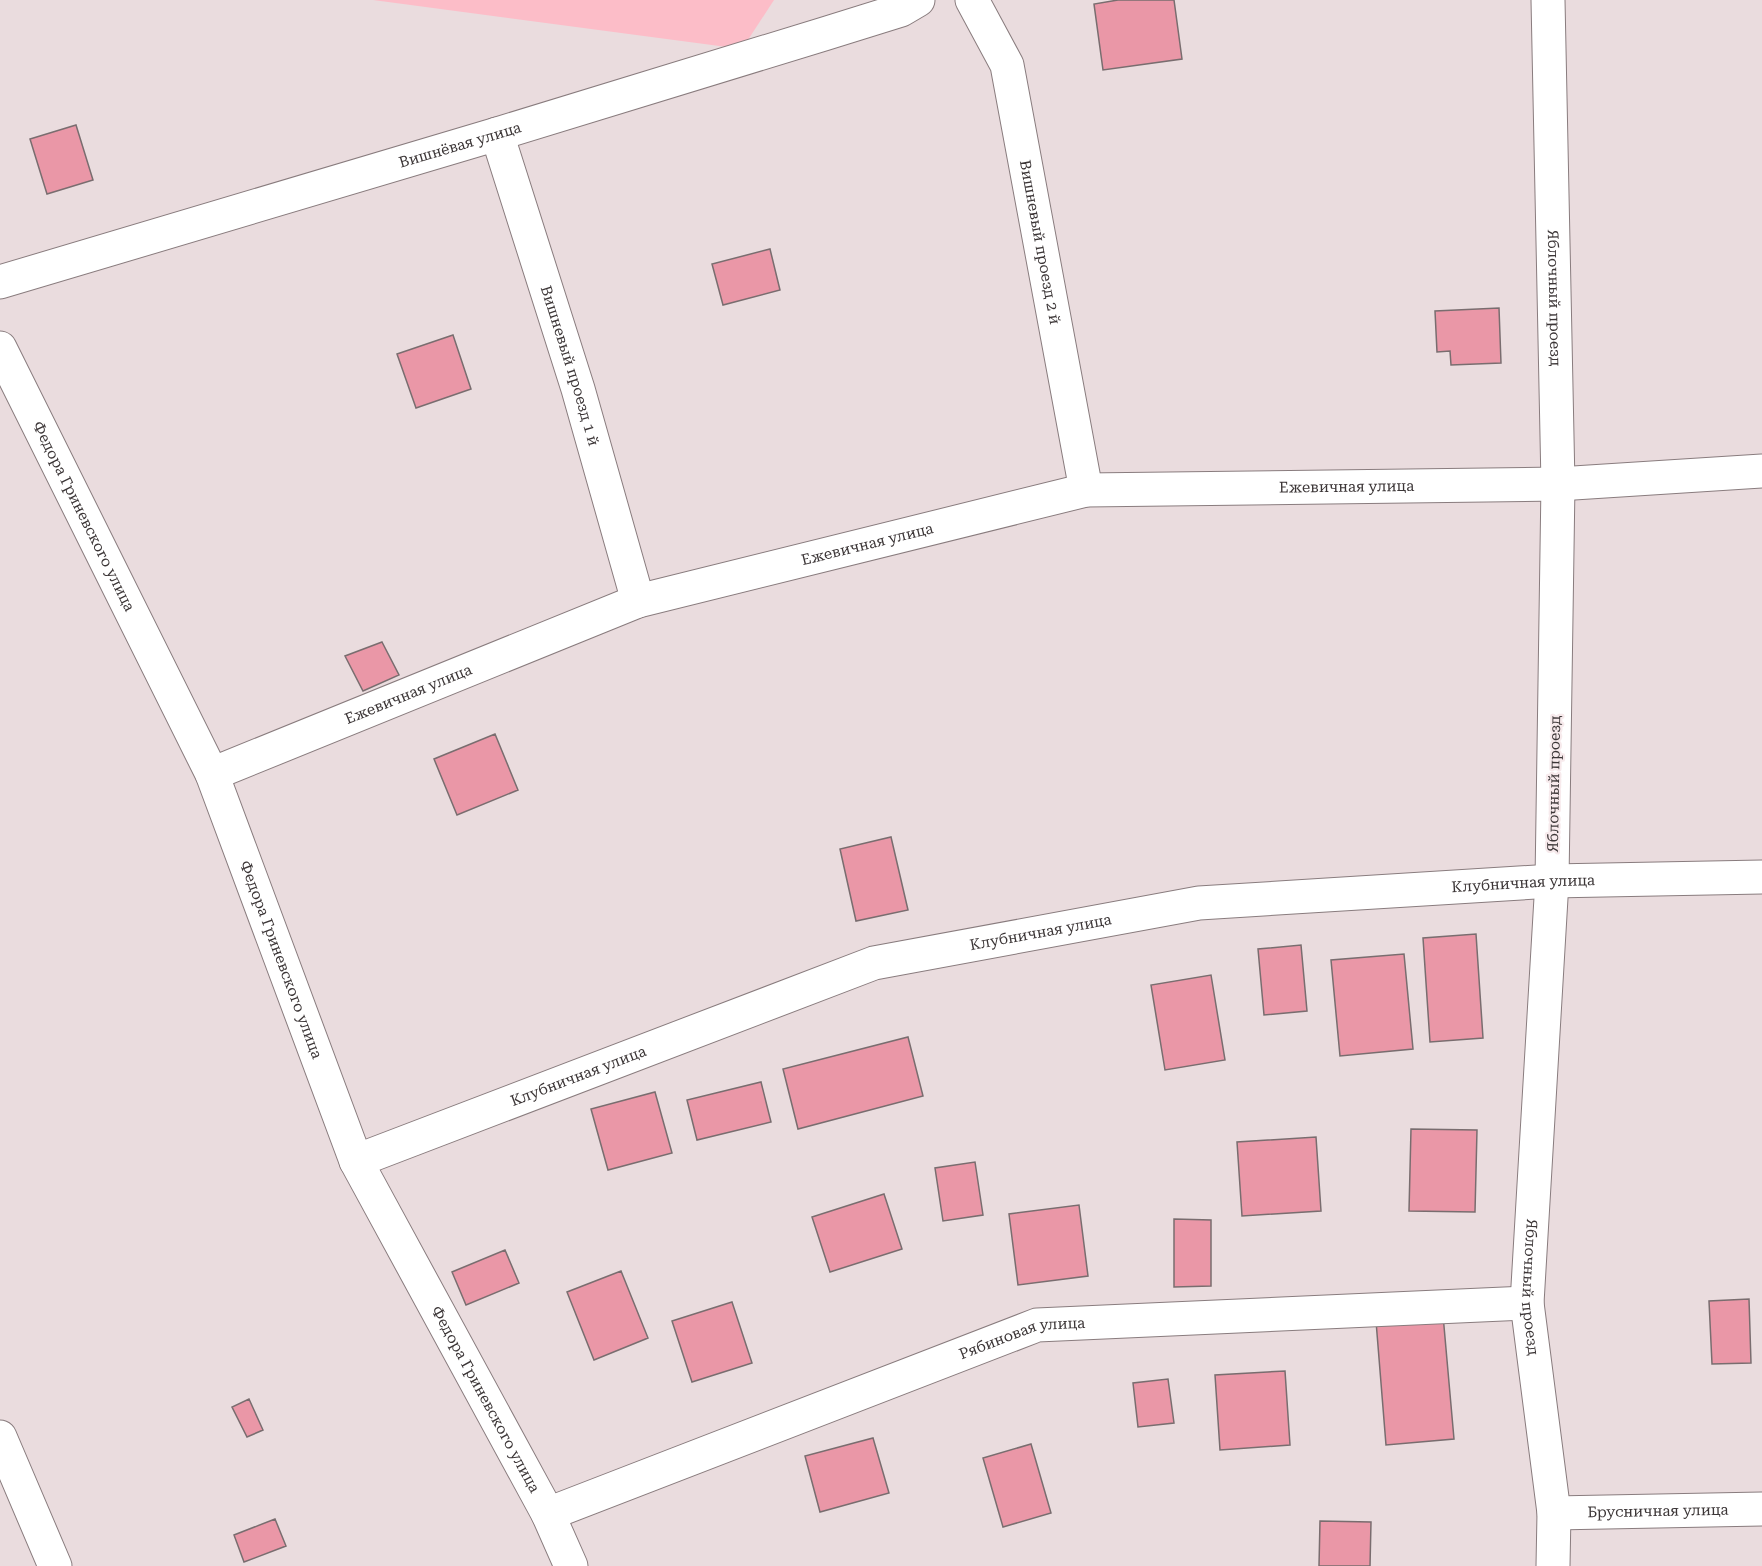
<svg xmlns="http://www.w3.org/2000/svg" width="1762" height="1566" viewBox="0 0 1762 1566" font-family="'Roboto Serif',serif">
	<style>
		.green { fill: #fcbdc8 }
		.building { fill: #ea97a7; stroke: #796d6f; stroke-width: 1.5 }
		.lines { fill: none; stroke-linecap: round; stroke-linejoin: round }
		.minor-casing { stroke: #897c7e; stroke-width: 35 }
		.minor { stroke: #fff; stroke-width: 33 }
		.labels { text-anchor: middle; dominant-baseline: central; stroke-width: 4.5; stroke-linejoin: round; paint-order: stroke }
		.street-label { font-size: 15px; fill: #3c3637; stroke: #f7eaec }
	</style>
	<rect width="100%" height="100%" fill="#eadcde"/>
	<!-- green -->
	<path class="green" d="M373,0H774L742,49Z"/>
	<!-- building -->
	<path class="building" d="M1118,0H1174L1182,59L1103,70L1094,4Z
		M76,125L93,180L47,194L30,139Z
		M770,249L780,290L723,305L712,264Z
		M1499,308L1501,363L1451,365L1450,351L1437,352L1435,311Z
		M453,335L471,389L416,408L397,354Z
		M382,642L399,675L363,691L345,656Z
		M495,734L518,790L457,815L434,759Z
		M891,837L908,910L856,921L840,849Z
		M1476,934L1483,1038L1430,1042L1423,938Z
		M1301,945L1307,1011L1264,1015L1258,949Z
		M1404,954L1413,1049L1340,1056L1331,960Z
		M1211,975L1225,1060L1165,1070L1151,985Z
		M908,1037L923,1096L798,1129L783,1069Z
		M761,1082L771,1122L697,1140L687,1100Z
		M655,1092L672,1153L608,1170L591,1109Z
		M1411,1129L1477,1130L1475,1212L1409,1211Z
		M1316,1137L1321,1211L1242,1216L1237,1142Z
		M975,1162L983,1215L943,1221L935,1168Z
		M884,1194L902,1249L830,1272L812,1217Z
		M1079,1205L1088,1276L1018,1285L1009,1214Z
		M1174,1219L1211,1220V1286L1174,1287Z
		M505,1250L519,1283L466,1305L452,1272Z
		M621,1271L648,1338L594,1360L567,1292Z
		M1749,1299L1751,1363L1712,1364L1709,1301Z
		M732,1302L752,1363L692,1382L672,1321Z
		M1443,1315L1454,1439L1386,1445L1376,1321Z
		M1285,1371L1290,1445L1220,1450L1215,1375Z
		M1168,1379L1174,1423L1138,1427L1133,1383Z
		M249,1399L263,1430L247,1437L232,1407Z
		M873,1438L889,1493L820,1512L805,1456Z
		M1031,1444L1051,1513L1003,1527L983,1458Z
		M275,1519L286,1546L244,1562L234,1535Z
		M1320,1521L1371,1522L1370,1566H1319Z"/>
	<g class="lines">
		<!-- minor casing -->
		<g class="minor-casing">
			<g id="minor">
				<path id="s1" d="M972,0L1007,65L1086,490"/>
				<path id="s2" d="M1548,0L1558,484L1552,881L1527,1303L1554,1513L1553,1566"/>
				<path id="s3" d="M497,134L578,389L638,601"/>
				<path id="s4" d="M0,282L497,134L824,34L901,10L918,0"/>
				<path id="s5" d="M0,348L212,774L356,1161L548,1514L571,1566"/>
				<path id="s6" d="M212,774L638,601L1086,490L1558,484L1762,471"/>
				<path id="s7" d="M356,1161L874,963L1199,903L1552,881L1762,877"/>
				<path d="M0,1437L55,1566"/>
				<path id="s8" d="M1554,1513L1762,1509"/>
				<path id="s9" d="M548,1514L1037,1325L1527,1303"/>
			</g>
		</g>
		<!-- minor -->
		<use href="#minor" class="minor"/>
	</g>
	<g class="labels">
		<!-- street labels -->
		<g class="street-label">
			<text stroke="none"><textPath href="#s4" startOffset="480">Вишнёвая улица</textPath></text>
			<text stroke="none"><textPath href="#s1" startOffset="254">Вишневый проезд 2 й</textPath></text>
			<text stroke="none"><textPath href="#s2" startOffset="298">Яблочный проезд</textPath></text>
			<text stroke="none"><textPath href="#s3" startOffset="243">Вишневый проезд 1 й</textPath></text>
			<text stroke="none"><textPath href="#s6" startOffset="1182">Ежевичная улица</textPath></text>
			<text stroke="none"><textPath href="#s5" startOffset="188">Федора Гриневского улица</textPath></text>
			<text stroke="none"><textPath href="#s6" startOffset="696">Ежевичная улица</textPath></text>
			<text stroke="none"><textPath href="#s6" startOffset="212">Ежевичная улица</textPath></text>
			<text transform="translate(1554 784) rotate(-89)">Яблочный проезд</text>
			<text stroke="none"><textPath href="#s7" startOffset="1210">Клубничная улица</textPath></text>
			<text stroke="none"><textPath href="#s7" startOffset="724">Клубничная улица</textPath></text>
			<text stroke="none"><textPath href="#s5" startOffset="674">Федора Гриневского улица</textPath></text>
			<text stroke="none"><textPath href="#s7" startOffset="238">Клубничная улица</textPath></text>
			<text stroke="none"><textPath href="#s2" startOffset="1288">Яблочный проезд</textPath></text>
			<text stroke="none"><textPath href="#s9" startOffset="507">Рябиновая улица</textPath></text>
			<text stroke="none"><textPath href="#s5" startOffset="1160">Федора Гриневского улица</textPath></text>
			<text stroke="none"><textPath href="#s8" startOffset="104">Брусничная улица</textPath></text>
		</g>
	</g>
</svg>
